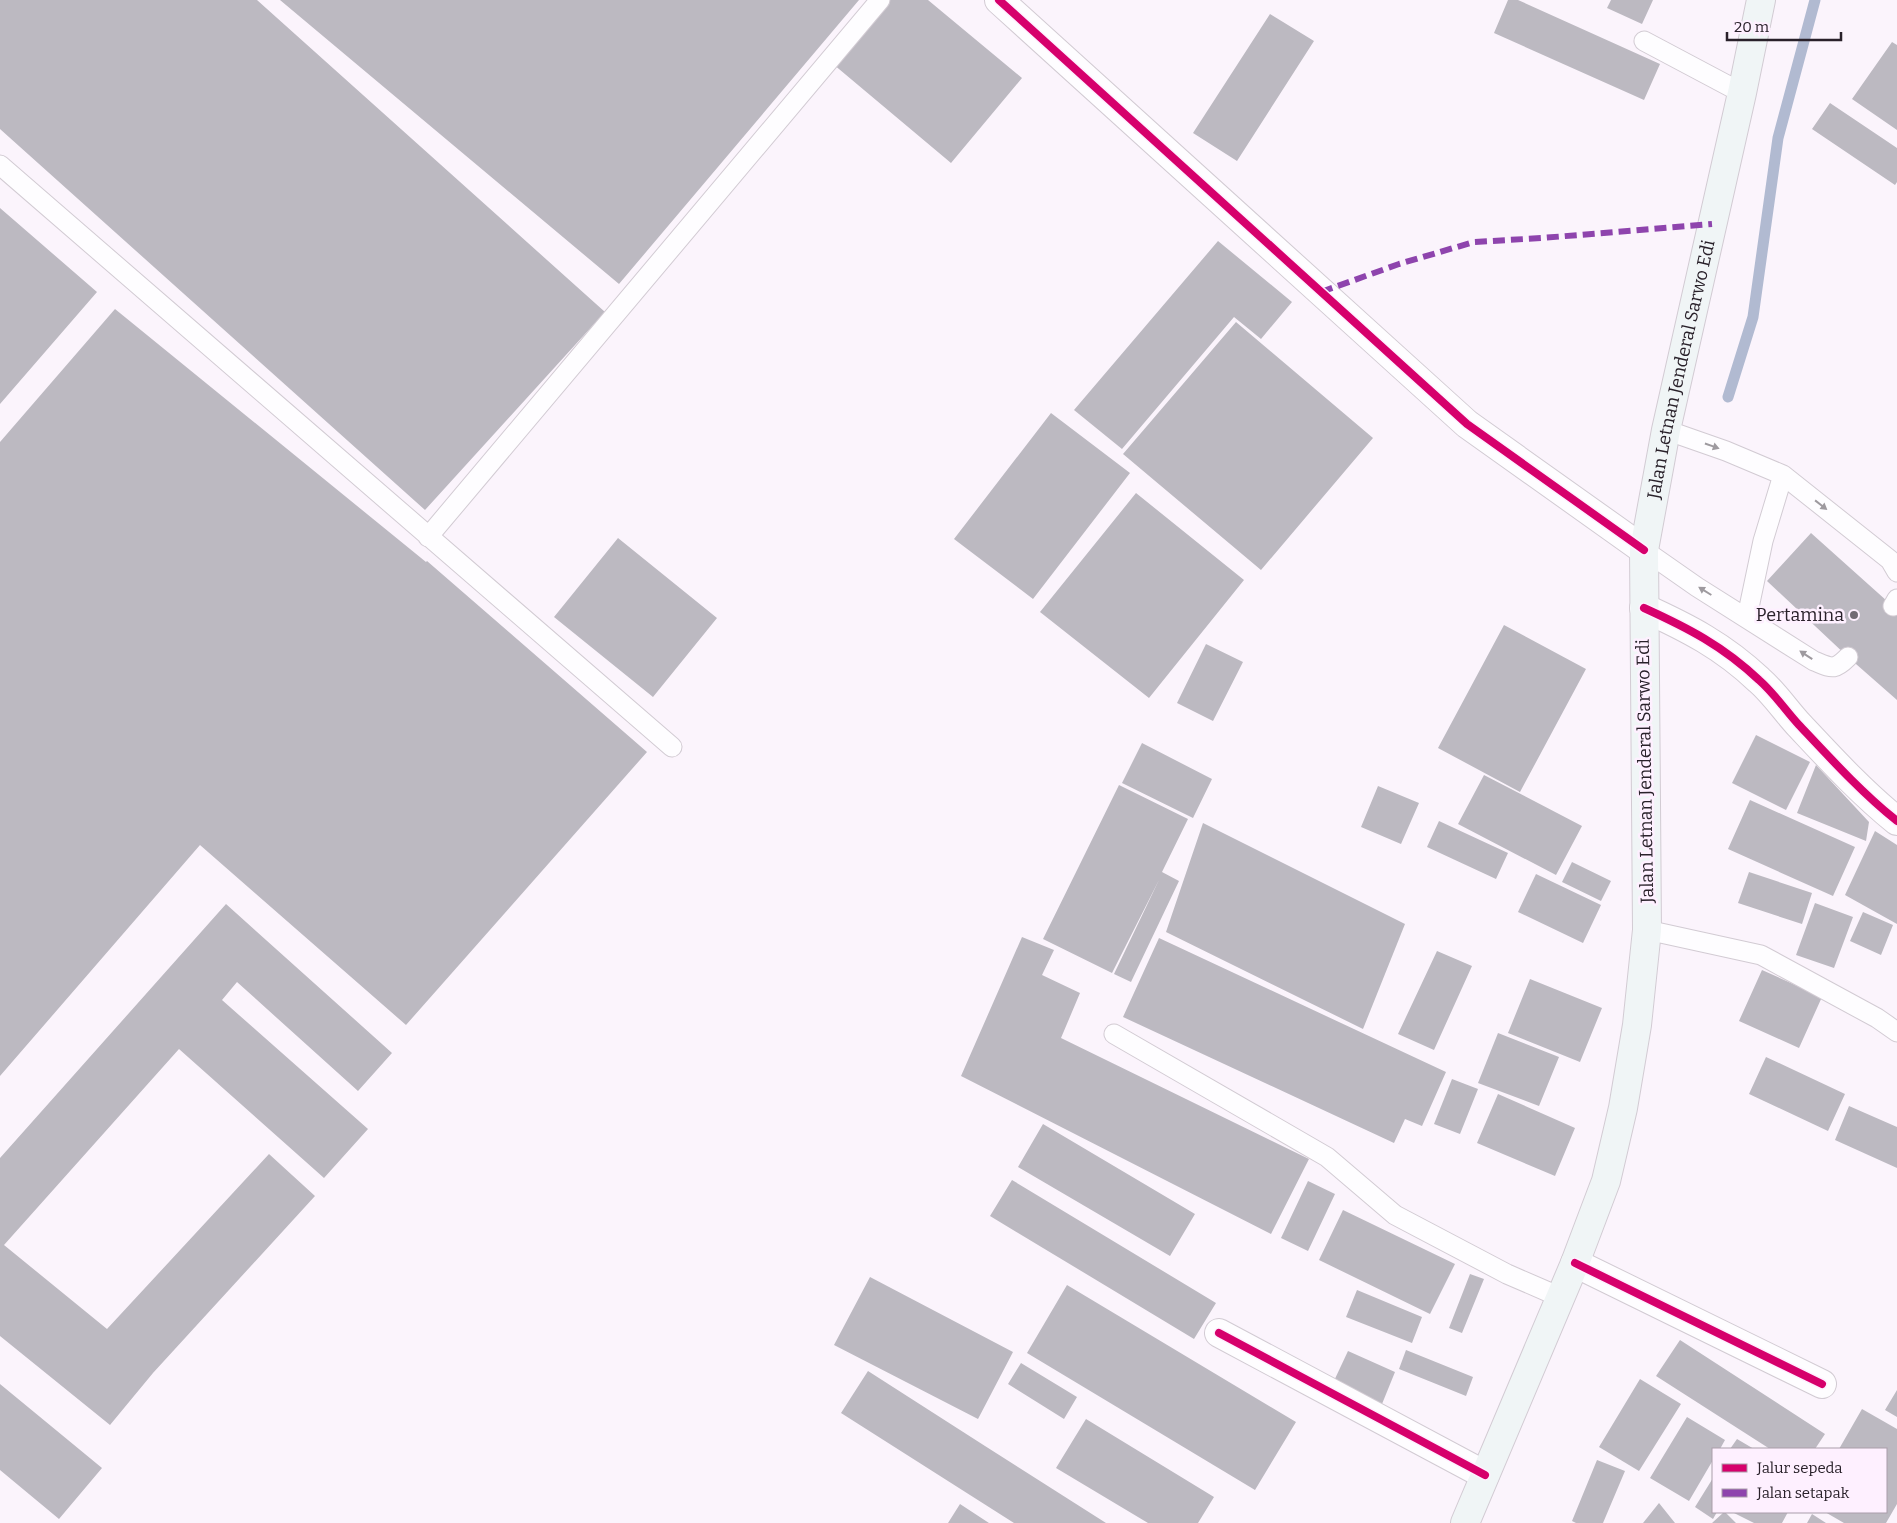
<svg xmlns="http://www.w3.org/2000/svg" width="1897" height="1523" viewBox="0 0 1897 1523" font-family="Bitter,serif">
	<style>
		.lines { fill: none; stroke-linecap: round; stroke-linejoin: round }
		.stream { stroke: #b1bad1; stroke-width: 11 }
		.building { fill: #bcb9c1 }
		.service-casing { stroke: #d2cbd3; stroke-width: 21 }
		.minor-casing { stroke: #d2cbd3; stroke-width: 30 }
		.secondary-casing { stroke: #d2cbd3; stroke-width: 30 }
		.service { stroke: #fefdff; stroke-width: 19 }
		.minor { stroke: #fefdff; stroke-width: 28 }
		.secondary { stroke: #f0f5f6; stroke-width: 28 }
		.quiet { stroke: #8e44ad; stroke-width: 6; stroke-dasharray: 12 6; stroke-linecap: butt }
		.cycleway-casing { stroke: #fef0ff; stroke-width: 11 }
		.cycleway { stroke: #d6006c; stroke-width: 8 }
		.oneway { fill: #9e9a9f }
		.poi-dot { fill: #726b74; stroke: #fef0ff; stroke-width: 2 }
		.labels { text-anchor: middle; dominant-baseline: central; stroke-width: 5; stroke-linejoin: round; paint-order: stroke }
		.street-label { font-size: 18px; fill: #29212a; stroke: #fef0ff }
		.poi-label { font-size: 18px; fill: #29212a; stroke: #fef0ff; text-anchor: end }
	</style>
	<rect width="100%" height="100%" fill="#fbf4fc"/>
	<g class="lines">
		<!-- stream -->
		<path class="stream" d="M1728,397L1753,317L1778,138L1815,0"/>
	</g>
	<!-- building -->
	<path class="building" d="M0,0H257L605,312L425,510L0,129Z
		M280,0H859L619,284Z
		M887,0H928L1022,78L951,163L833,64Z
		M1508,0H1518L1660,64L1644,100L1494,33Z
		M1611,0H1653L1642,24L1607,8Z
		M1270,14L1314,41L1237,161L1193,133Z
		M1892,42L1897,45V130L1852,99Z
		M1830,103L1897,148V182L1895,185L1812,129Z
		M0,208L97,292L0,404Z
		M1218,241L1292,302L1261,339L1234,317L1122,449L1074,410Z
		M115,309L426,562L427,561L647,752L406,1025L200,845L0,1076V442Z
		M1236,322L1373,438L1261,570L1123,454Z
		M1051,413L1130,473L1033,599L954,539Z
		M1136,493L1244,580L1149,698L1040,612Z
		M1811,533L1897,610V700L1848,657L1767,581Z
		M618,538L717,618L653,697L554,617Z
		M1504,625L1586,669L1520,792L1438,748Z
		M1206,644L1243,662L1213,721L1177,703Z
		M1756,735L1810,762L1786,810L1732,783Z
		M1142,743L1212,779L1193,818L1122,783Z
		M1816,765L1869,822L1866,841L1797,813Z
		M1484,775L1582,826L1556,875L1458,824Z
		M1119,785L1188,819L1162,872L1179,881L1131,982L1114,974L1159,880L1112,973L1043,939Z
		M1378,786L1419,803L1401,844L1361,827Z
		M1750,800L1855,847L1833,896L1728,849Z
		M1439,821L1508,853L1496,879L1427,847Z
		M1203,823L1405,924L1363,1029L1166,932Z
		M1875,831L1897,845V924L1845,895Z
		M1572,862L1611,881L1601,901L1562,882Z
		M1749,872L1812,893L1802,924L1738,903Z
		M1536,874L1601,905L1583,943L1518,912Z
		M1815,903L1853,917L1834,968L1796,955Z
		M226,904L392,1053L358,1091L237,982L222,1000L368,1129L324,1178L179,1049L4,1245L107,1329L269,1154L315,1196L153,1373L110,1425L0,1336V1158Z
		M1863,912L1893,925L1881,955L1850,941Z
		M1022,937L1054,950L1042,975L1080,993L1061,1038L1309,1159L1271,1234L961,1076Z
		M1159,938L1446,1072L1422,1126L1405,1119L1394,1143L1123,1017Z
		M1437,951L1472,966L1434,1050L1398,1034Z
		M1762,970L1822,997L1799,1048L1739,1021Z
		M1530,979L1602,1008L1580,1062L1508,1033Z
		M1498,1033L1559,1057L1539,1106L1478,1083Z
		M1766,1057L1845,1094L1828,1131L1749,1094Z
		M1452,1079L1478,1089L1460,1134L1434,1124Z
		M1498,1094L1575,1128L1555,1176L1477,1143Z
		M1849,1106L1897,1127V1168L1835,1140Z
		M1043,1124L1195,1214L1170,1256L1018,1167Z
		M1012,1180L1216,1303L1194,1339L990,1216Z
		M1308,1181L1335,1194L1308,1251L1281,1238Z
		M1343,1210L1455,1264L1430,1314L1319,1260Z
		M1470,1274L1484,1279L1462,1333L1449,1328Z
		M870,1277L1013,1352L978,1419L834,1345Z
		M1067,1285L1296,1422L1255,1490L1027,1353Z
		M1357,1290L1422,1317L1412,1343L1346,1317Z
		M1680,1340L1825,1434L1815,1449H1770L1656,1376Z
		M1406,1350L1473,1377L1466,1396L1399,1369Z
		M1348,1351L1395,1372L1382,1404L1333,1383Z
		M1021,1363L1077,1397L1064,1419L1008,1384Z
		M868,1371L985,1446L1106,1523H1014L841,1413Z
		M1640,1379L1681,1404L1639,1471L1599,1447Z
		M0,1384L102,1468L59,1519L0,1470Z
		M1897,1390V1417L1885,1410Z
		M1862,1409L1897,1429V1504L1886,1523H1844L1825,1512H1886V1449H1839Z
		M1687,1417L1725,1440L1720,1449H1713V1460L1689,1501L1650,1478Z
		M1086,1419L1214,1497L1198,1523H1148L1056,1468Z
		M1737,1439L1754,1449H1730Z
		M1597,1460L1625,1471L1603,1523H1576L1572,1521Z
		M1713,1478V1512H1717L1713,1519L1695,1507Z
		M1659,1503L1675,1523H1643Z
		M960,1504L989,1523H948Z
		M1724,1512H1725L1736,1523H1712Z
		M1732,1512H1788L1782,1523H1754Z
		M1812,1514L1826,1523H1807Z"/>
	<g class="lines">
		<!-- service casing -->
		<g class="service-casing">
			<path id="service" d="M1644,41L1742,93
				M0,165L672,747
				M1666,430L1726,451L1783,475L1890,560L1897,572
				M428,537L880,0
				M1644,550L1697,587L1814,661C1832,668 1834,671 1848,657
				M1893,606L1897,599
				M1747,617L1763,541L1783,475
				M1647,930L1761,955L1877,1018L1897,1032
				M1114,1034L1327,1157L1395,1215L1507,1274L1560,1297"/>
		</g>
		<!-- minor casing -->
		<g class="minor-casing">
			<path id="minor" d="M999,0L1467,424L1644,550
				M1644,608C1688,628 1723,646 1759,680C1774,693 1786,711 1799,725C1830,758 1862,793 1897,821
				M1575,1263L1822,1384
				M1219,1333L1485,1475"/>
		</g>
		<!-- secondary casing -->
		<g class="secondary-casing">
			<g id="secondary">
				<path id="s1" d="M1465,1523L1575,1263L1606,1181L1623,1108L1637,1025L1647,930L1644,550L1666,430L1742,93L1761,0"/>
			</g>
		</g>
		<!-- service -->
		<use href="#service" class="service"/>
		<!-- minor -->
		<use href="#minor" class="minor"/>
		<!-- secondary -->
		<use href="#secondary" class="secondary"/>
		<!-- quiet -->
		<path class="quiet" d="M1321,292L1399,264L1474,242L1542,238L1712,224"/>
		<!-- cycleway casing -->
		<g class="cycleway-casing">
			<path id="cycleway" d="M999,0L1467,424L1644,550
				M1644,608C1688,628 1723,646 1759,680C1774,693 1786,711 1799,725C1830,758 1862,793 1897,821
				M1575,1263L1822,1384
				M1219,1333L1485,1475"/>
		</g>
		<!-- cycleway -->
		<use href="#cycleway" class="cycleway"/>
	</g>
	<!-- one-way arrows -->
	<defs><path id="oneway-solid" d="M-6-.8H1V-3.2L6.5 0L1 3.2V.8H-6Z" transform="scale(1.25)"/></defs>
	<g class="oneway">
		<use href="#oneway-solid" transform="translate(1712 446) rotate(19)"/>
		<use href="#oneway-solid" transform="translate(1821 505) rotate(38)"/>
		<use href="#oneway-solid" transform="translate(1705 591) rotate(-148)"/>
		<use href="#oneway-solid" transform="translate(1806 655) rotate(-147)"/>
	</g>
	<!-- markers -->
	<circle class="poi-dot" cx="1854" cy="615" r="5"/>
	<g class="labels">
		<!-- street labels -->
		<g class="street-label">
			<text stroke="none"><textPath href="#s1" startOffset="1189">Jalan Letnan Jenderal Sarwo Edi</textPath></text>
			<text transform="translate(1645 771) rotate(-91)">Jalan Letnan Jenderal Sarwo Edi</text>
		</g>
		<!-- poi labels -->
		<g class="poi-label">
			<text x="1844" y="615">Pertamina</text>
		</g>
	</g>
	<!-- legend -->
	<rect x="1712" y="1448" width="175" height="65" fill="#fef0ff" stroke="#a99daa"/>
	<rect x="1722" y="1464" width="25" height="8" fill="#d6006c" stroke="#a99daa"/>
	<text x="1757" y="1473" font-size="15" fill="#29212a">Jalur sepeda</text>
	<rect x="1722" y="1489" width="25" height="8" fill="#8e44ad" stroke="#a99daa"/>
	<text x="1757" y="1498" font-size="15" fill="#29212a">Jalan setapak</text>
	<!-- scale -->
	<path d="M1727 32v8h114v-8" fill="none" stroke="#29212a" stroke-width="2.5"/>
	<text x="1734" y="32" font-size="15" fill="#29212a" stroke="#fef0ff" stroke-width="4" paint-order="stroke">20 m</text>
</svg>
